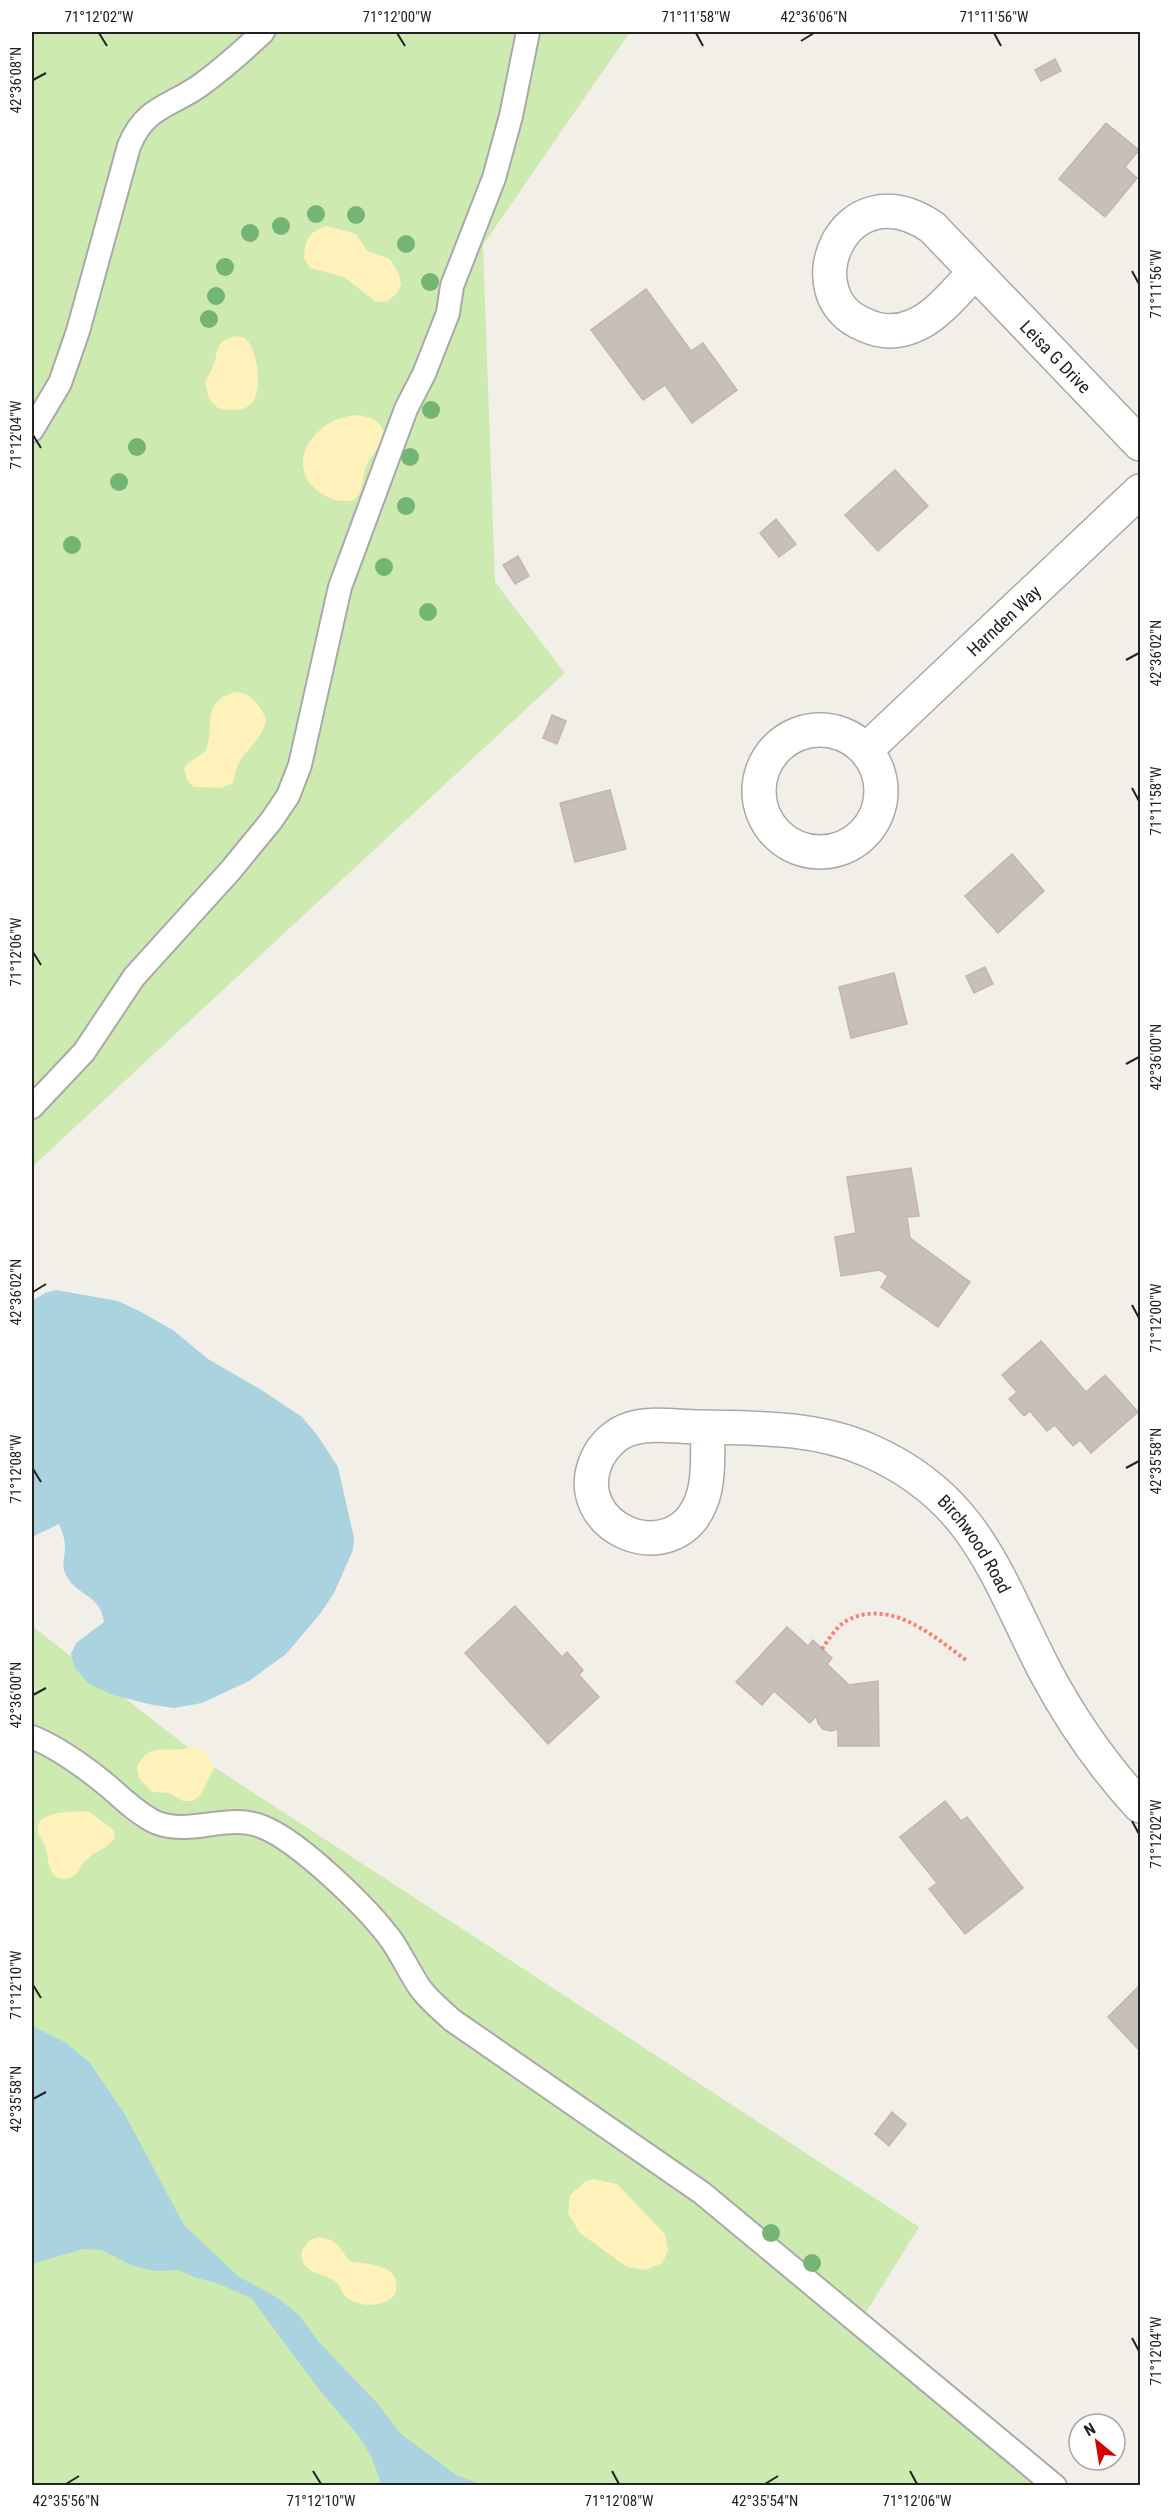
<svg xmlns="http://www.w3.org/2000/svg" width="1172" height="2517" viewBox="0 0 1172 2517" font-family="'Roboto Condensed',sans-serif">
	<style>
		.grass { fill: #cdebb0 }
		.sand { fill: #fff1ba }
		.water { fill: #aad3df }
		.building { fill: #c7bfb8; stroke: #c4b6ab; stroke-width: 1.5 }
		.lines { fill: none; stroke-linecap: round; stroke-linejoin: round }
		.service-casing { stroke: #a9a9a9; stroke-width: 26 }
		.minor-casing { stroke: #a9a9a9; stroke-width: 36 }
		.path { stroke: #fa8072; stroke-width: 4; stroke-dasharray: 3 3; stroke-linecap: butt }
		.service { stroke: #fff; stroke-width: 22 }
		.minor { stroke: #fff; stroke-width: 33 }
		.tree { fill: #74b475 }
		.ticks { fill: none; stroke: #222; stroke-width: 2 }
		.labels { text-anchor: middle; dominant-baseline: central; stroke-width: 6; stroke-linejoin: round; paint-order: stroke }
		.street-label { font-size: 18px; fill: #222; stroke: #fff }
		.neatline { fill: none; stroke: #222; stroke-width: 2 }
		.ticks-label { font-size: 15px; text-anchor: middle; fill: #222 }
	</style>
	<rect width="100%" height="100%" fill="#f2efe9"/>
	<!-- grass -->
	<path class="grass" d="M32,32H630L483,245L495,582L565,673L32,1167Z
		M32,1626L211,1765L919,2227L860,2322L1058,2485L32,2486Z"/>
	<!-- sand -->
	<path class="sand" d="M327,226L356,234L367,251L390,259L399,274L401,285L398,292L388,301L376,302L344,277L310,268L304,258C305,240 309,231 327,226Z
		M236,336L245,338C258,349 264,393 250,405C242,412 227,410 218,408L209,399L205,382C207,377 210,373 212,369C220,353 212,341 236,336Z
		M358,415C373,418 383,422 385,437C380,448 368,457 365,469C363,478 363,491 355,499C351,502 346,501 342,501C335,501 330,498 324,495C278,468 315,416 358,415Z
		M235,692C252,693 259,704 266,719C264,737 249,746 240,761C235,768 236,777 232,784L221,788L194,787L187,780L184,769L186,765L206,751C215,726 200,702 235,692Z
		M191,1747H199L206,1752L214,1768L200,1796L192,1801H183L169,1793L152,1792L139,1778L137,1767C150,1739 168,1755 191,1747Z
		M88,1811L114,1830L115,1837C108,1849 94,1851 86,1860C82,1863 81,1868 78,1872C75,1875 71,1878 67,1879C48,1881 49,1861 46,1848C44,1842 39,1837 38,1831C34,1810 75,1812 88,1811Z
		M594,2179L617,2184L665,2234L668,2251L662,2263L646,2270L627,2267L580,2233L568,2213L570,2195L586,2181Z
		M319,2237C341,2240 338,2249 351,2262C370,2264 406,2265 394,2296C382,2307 360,2308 346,2297C341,2293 341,2286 336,2282C323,2272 298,2274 302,2250L310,2240Z"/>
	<!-- water -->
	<path class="water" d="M56,1290L118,1301L141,1312L173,1330L208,1359L260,1389L302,1417L318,1436L338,1467L354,1538L353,1550L334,1593L320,1614L286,1654L249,1681L202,1703L174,1708L153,1705L113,1695L89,1684L75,1668L71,1654L76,1643L104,1622C100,1593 77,1597 66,1575C61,1566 65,1557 65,1547C65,1539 62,1531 59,1524L32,1537V1301L45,1293Z
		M32,2026L65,2042L90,2063L124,2113L184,2225L238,2276L278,2298L299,2315L318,2341L377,2403L401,2434L456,2475L483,2485H382L370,2454L358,2435L321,2392L251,2298L214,2282L196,2278L178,2270L155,2271L133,2266L101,2250L83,2249L32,2264Z"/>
	<!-- building -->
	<path class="building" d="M1055,59L1061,71L1041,81L1035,70Z
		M1106,123L1139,150L1125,167L1137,178L1105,217L1059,179Z
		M646,289L691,351L703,343L737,390L692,423L665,385L643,400L591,330Z
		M895,470L928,506L878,551L845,515Z
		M776,519L796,544L779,557L760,533Z
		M518,556L529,576L515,584L503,565Z
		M552,715L566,721L557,744L543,738Z
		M610,790L626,849L575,862L560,803Z
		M1012,854L1044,891L998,933L965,896Z
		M985,967L993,984L974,993L966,976Z
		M894,973L907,1024L851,1038L839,987Z
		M911,1168L919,1216L907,1217L910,1238L970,1282L938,1327L881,1287L888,1276L880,1270L841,1276L835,1237L856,1233L847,1177Z
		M1041,1341L1086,1392L1105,1375L1138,1412L1091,1453L1080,1440L1073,1446L1055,1425L1047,1431L1030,1411L1024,1416L1009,1399L1017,1392L1002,1375Z
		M515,1606L562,1657L567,1652L583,1670L579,1675L599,1697L548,1744L465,1653Z
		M787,1627L808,1646L813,1640L832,1658L827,1664L849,1685L878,1681L879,1746H838V1729L831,1731L823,1729L818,1723L816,1716L810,1723L774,1691L762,1705L736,1682Z
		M945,1801L961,1821L967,1817L1023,1888L965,1934L929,1889L937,1883L900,1837Z
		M1140,1985V2051L1108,2017Z
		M892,2112L906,2124L889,2146L875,2134Z"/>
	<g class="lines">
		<!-- service casing -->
		<g class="service-casing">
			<path id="service" d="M32,430L60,383L78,331L129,146C146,105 171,107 202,84C224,68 244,50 263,32
				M32,1107L84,1052L134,977L230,871L271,821L288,796L300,765L340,587L406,409L424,374L448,313L452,286L494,178L511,116L528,32
				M32,1737C59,1748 85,1767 108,1786C123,1799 137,1813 155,1822C190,1837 228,1812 263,1827C300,1842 368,1908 392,1941C402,1956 410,1973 420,1988C429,2000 441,2010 452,2020L702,2193L1055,2486"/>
		</g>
		<!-- minor casing -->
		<g class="minor-casing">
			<g id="minor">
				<path id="s1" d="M975,272C957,290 937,317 913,326C897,333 880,332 865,325C791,297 843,167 932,227L1140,444"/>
				<circle cx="820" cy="791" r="61"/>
				<path id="s2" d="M866,750L1140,491"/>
				<path id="s3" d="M708,1427C707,1451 710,1480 701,1502C673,1573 566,1528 597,1459C603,1446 616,1433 630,1429C652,1422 677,1427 700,1427C757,1428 815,1427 868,1450C976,1497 996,1576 1045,1671C1071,1720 1103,1766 1140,1806"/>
			</g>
		</g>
		<!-- path -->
		<path class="path" d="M822,1649C829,1639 836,1627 846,1621C890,1597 933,1636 966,1660"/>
		<!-- service -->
		<use href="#service" class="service"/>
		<!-- minor -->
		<use href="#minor" class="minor"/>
	</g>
	<!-- trees -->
	<g class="tree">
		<circle cx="316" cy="214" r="9"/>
		<circle cx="356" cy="215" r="9"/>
		<circle cx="281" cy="226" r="9"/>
		<circle cx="250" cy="233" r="9"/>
		<circle cx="406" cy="244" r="9"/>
		<circle cx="225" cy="267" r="9"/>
		<circle cx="430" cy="282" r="9"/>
		<circle cx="216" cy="296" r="9"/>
		<circle cx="209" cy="319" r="9"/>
		<circle cx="431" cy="410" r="9"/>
		<circle cx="137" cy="447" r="9"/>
		<circle cx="410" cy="457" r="9"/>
		<circle cx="119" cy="482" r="9"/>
		<circle cx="406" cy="506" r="9"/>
		<circle cx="72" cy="545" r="9"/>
		<circle cx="384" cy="567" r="9"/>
		<circle cx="428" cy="612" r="9"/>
		<circle cx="771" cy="2233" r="9"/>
		<circle cx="812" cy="2263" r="9"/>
	</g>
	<!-- ticks -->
	<path class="ticks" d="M99,33L107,46M397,33L405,46M696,33L703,46M994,33L1001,46M801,41L814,33M33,80L46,73M1132,271L1139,284M33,435L41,448M1126,660L1139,653M1132,788L1139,801M33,952L41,965M1126,1064L1139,1057M33,1292L46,1284M1132,1305L1139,1318M1126,1468L1139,1461M33,1469L41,1482M33,1695L46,1688M1132,1821L1139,1834M33,1985L41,1998M33,2099L46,2092M1132,2338L1139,2351M313,2471L321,2484M612,2471L619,2484M910,2471L917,2484M66,2484L79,2476M765,2484L778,2476"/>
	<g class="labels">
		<!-- street labels -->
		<g class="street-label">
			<text stroke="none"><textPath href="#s1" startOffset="520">Leisa G Drive</textPath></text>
			<text stroke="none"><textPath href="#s2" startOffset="189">Harnden Way</textPath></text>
			<text stroke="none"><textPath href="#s3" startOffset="688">Birchwood Road</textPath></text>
		</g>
	</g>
	<!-- border -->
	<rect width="1172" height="2517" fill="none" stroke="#ffffff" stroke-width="66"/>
	<!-- north arrow -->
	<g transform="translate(1097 2442) rotate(330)"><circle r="28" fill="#ffffff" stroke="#a7a7a7" stroke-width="1.5"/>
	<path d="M0-4.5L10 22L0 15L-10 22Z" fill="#d40000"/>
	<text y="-9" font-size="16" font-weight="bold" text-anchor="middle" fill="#222222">N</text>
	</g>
	<rect x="33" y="33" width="1106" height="2451" class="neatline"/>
	<g class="ticks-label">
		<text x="99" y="22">71°12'02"W</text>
		<text x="397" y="22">71°12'00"W</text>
		<text x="696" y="22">71°11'58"W</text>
		<text x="814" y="22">42°36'06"N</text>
		<text x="994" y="22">71°11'56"W</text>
		<text transform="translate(16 80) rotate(-90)" y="5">42°36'08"N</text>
		<text transform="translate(1156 284) rotate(-90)" y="5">71°11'56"W</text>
		<text transform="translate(16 435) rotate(-90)" y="5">71°12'04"W</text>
		<text transform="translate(1156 653) rotate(-90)" y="5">42°36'02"N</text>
		<text transform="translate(1156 801) rotate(-90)" y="5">71°11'58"W</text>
		<text transform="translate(16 952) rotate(-90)" y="5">71°12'06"W</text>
		<text transform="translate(1156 1057) rotate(-90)" y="5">42°36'00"N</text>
		<text transform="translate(16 1292) rotate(-90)" y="5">42°36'02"N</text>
		<text transform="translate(1156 1318) rotate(-90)" y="5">71°12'00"W</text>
		<text transform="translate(1156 1461) rotate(-90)" y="5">42°35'58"N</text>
		<text transform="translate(16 1469) rotate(-90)" y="5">71°12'08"W</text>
		<text transform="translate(16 1695) rotate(-90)" y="5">42°36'00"N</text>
		<text transform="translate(1156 1834) rotate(-90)" y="5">71°12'02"W</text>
		<text transform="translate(16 1985) rotate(-90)" y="5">71°12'10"W</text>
		<text transform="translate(16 2099) rotate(-90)" y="5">42°35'58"N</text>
		<text transform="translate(1156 2351) rotate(-90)" y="5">71°12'04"W</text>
		<text x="66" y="2506">42°35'56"N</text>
		<text x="321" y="2506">71°12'10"W</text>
		<text x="619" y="2506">71°12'08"W</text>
		<text x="765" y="2506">42°35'54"N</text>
		<text x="917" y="2506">71°12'06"W</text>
	</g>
</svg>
